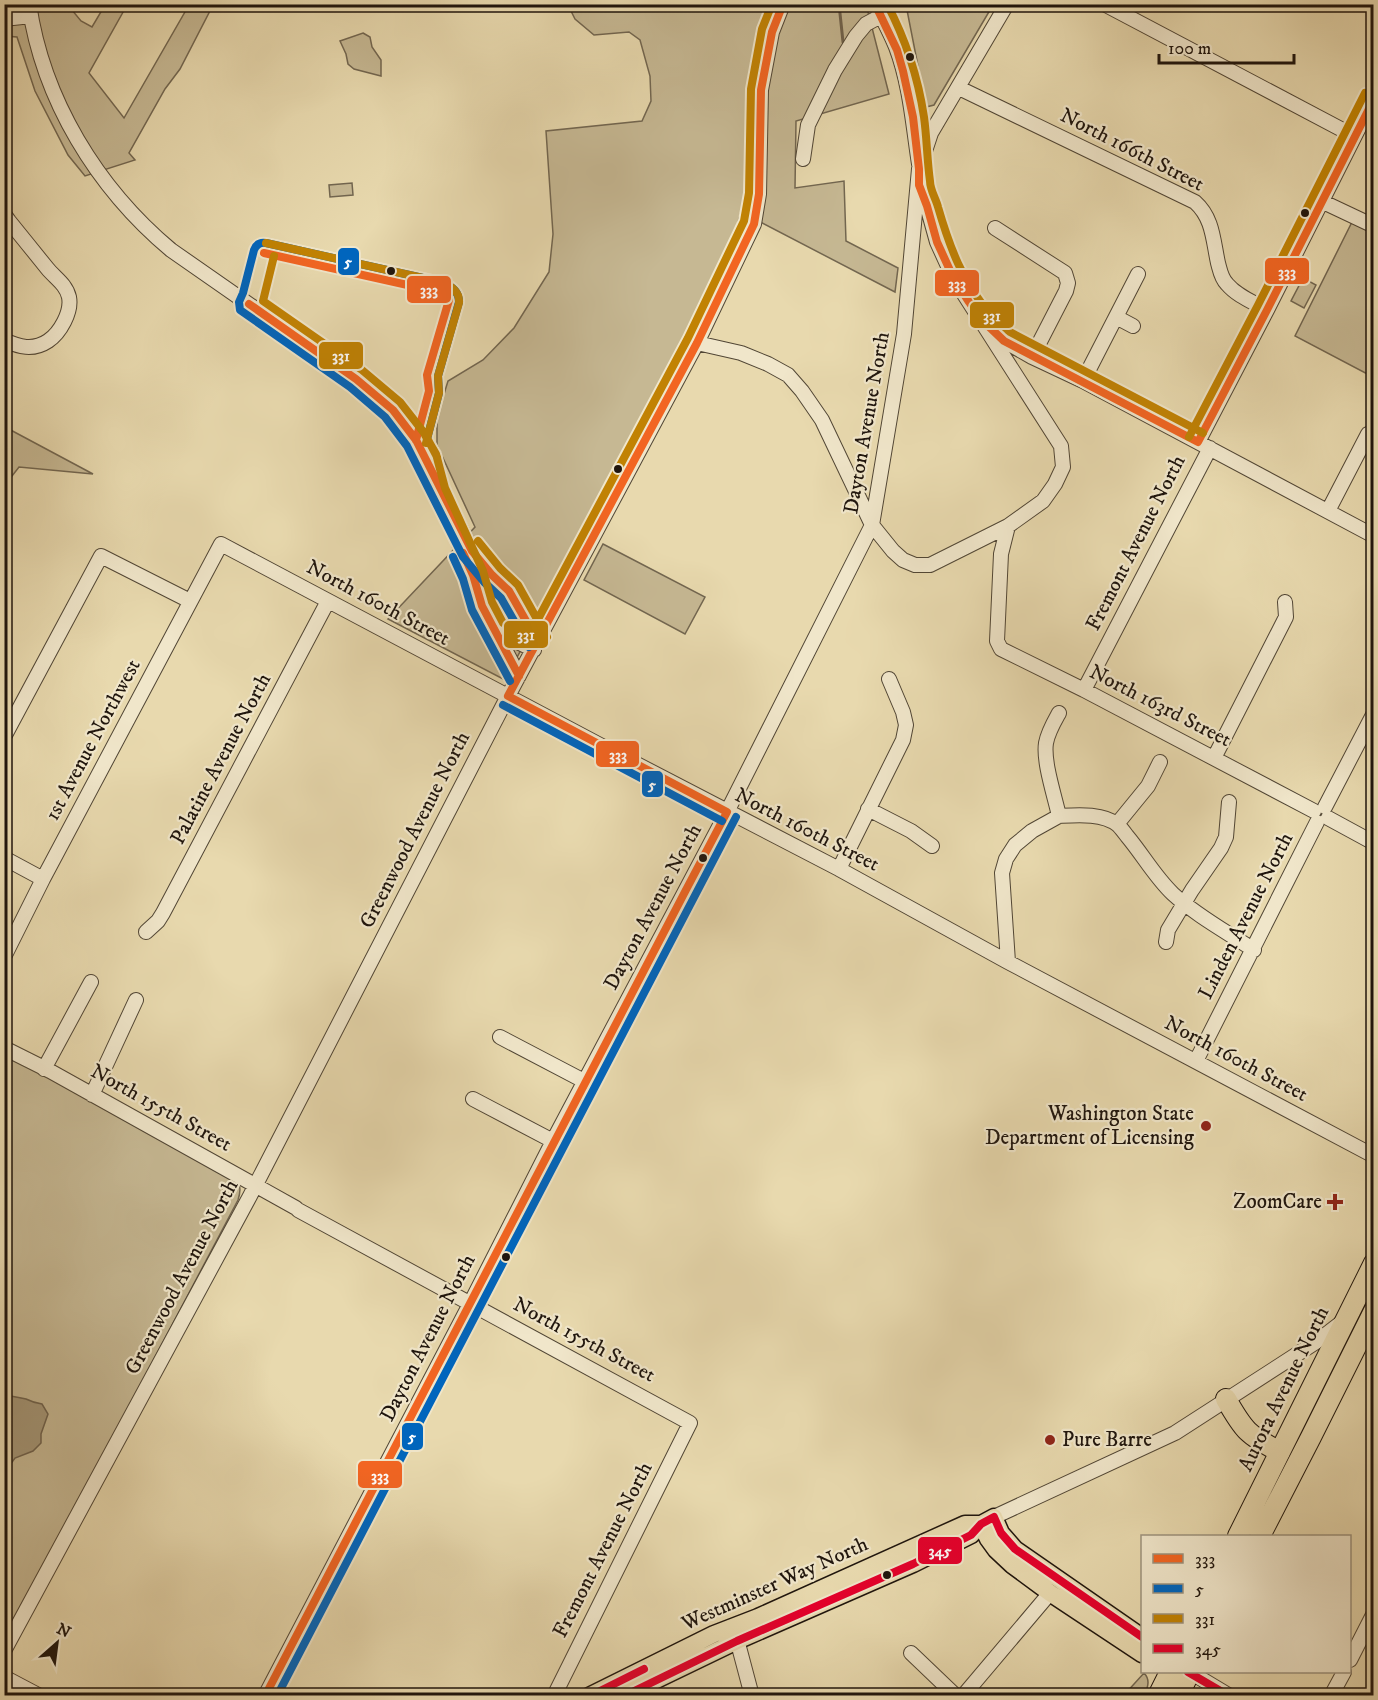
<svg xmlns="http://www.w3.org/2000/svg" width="1378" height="1700" viewBox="0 0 1378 1700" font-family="'IM FELL DW Pica',serif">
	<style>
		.green { fill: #c6b893; stroke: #726650; stroke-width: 1.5 }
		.water { fill: #a49677; stroke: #6f624d; stroke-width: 1.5 }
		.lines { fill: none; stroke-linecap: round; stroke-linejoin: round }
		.stream { stroke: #6f624d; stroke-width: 3 }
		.minor-casing { stroke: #514635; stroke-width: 16 }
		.major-casing { stroke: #1f150d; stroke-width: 19 }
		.highway-casing { stroke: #1f150d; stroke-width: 22 }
		.minor { stroke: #f0e6ca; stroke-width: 14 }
		.major { stroke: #e8d9ae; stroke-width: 16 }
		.highway { stroke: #e8d9ae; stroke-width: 20 }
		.bus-1-casing { stroke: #f0e6ca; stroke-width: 12 }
		.bus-2-casing { stroke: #f0e6ca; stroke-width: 12 }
		.bus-3-casing { stroke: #f0e6ca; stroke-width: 12 }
		.bus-4-casing { stroke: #f0e6ca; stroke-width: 12 }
		.bus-1 { stroke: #f26522; stroke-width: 8 }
		.bus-2 { stroke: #0065bd; stroke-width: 8 }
		.bus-3 { stroke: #c18203; stroke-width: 8 }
		.bus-4 { stroke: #e4002b; stroke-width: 8 }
		.bus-dot { fill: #1f150d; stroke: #f0e6ca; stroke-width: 2 }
		.poi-dot { fill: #8f2418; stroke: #f0e6ca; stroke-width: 2 }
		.labels { text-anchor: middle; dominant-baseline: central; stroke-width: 4.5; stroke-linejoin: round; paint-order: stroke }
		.street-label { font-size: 21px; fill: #1f150d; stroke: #f0e6ca }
		.poi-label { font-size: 21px; fill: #1f150d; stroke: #f0e6ca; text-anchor: end }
		.line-badge { stroke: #f0e6ca; stroke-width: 2 }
		.badge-label { font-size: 16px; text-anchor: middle; font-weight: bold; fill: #fff }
	</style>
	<rect width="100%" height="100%" fill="#e8d9ae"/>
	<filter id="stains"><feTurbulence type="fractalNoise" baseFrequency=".00333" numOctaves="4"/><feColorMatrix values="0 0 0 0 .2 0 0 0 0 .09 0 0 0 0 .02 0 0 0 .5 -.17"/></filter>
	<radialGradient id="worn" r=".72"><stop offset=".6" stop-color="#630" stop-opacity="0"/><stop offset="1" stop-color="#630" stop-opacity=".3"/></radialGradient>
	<!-- green -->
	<path class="green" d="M4,5H62L72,10L81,21L92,27L105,5H127L89,73L124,118L189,5H213L180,69L165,89L129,153L135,160L85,176L68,155L35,91L17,37L5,36Z
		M568,5H864L868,12L889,94L796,121L795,188L844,181L846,241L898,268L895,292L741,212L733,239L699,314L505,680L388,619L475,527L437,445V417L448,381L483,360L514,328L549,272L553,234L546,131L642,121L651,101L650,76L640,40L629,32L594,35L575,19Z
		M906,5H993L934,105L926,107Z
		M363,33L370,37L372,47L381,60V76L354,69L348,64L346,54L340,41Z
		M352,183L353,195L330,197L329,185Z
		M1353,220L1373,231V377L1295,336Z
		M1303,278L1316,285L1304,308L1291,301Z
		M5,427L93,474L19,467L5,485Z
		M603,544L705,597L685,634L584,580Z
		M5,1054L231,1174C240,1182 242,1188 238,1200L5,1642Z
		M1144,1673C1151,1680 1148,1688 1144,1695H1124Z"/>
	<!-- water -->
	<path class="water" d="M4,1394C12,1397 19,1397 26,1399C32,1402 35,1403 42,1404L48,1414L41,1434V1443L33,1451L15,1458L10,1465L5,1468Z"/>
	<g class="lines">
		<!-- stream -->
		<path class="stream" d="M839,4L843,42"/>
		<!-- minor casing -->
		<g class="minor-casing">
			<path id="minor" d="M29,4C43,100 97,188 171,250L356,379L393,410L416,440L426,458L472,551L492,575L509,591L538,642
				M875,4C883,19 890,32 896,47C910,84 913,125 919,164
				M1104,4L1354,136
				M4,19L31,16
				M959,88L1195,202C1213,218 1213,240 1218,263C1220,270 1221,278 1227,284C1237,296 1253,302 1267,310
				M803,159L808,125L835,70L856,36L866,24L881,16
				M1321,201L1374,226
				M4,214L9,221C22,237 34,252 47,268C55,278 66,284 69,297C72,312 60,333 48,341C33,351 19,347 4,340
				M995,228L1065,273L1068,283L1066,291L1032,357
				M1116,317L1133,326
				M993,330L1004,341L1032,357L1083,381L1374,536
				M697,343L741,353L768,364L788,375L802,391L822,420L872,525L893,551L903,560L915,565H930L1008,526L1043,501L1055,484L1063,467L1061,446L953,277L937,242L927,206L920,187
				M1083,381L1138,274
				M1198,442L1267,310L1374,98
				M1328,511L1368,434
				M1008,526L1001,554L997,641L1001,649L1084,690L1314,811
				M459,544L473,575L482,606L519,676
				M495,631L534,650
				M1084,690L1210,448
				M1059,713C1054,722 1048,732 1046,743C1043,762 1055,797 1059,816C1078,815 1103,813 1118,825C1121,828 1124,832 1127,836C1143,855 1155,877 1173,894C1197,916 1227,932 1254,950
				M4,737L101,556L190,601
				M1214,758L1286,617L1285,602
				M1325,807L1374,713
				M868,809L911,831L932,846
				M1328,818L1374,843
				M1117,824L1148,786L1160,762
				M4,858L43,879
				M839,869L903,740L906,725L903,712L889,679
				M146,932L158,921L163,913L328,601
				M1166,942L1168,930L1192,890L1221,848L1226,837L1229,802
				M4,957L43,879L221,544L600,745L839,869L1008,962L1374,1156
				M1008,962L1002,873L1006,859L1015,845L1032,831L1059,816
				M500,1037L584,1081
				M4,1048L50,1071L296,1208
				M1196,1061L1317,822
				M44,1069L91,982
				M92,1095L136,1000
				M473,1099L553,1141
				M298,1210L690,1423L554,1696
				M994,1517L1175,1433L1316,1342L1342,1322
				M735,1632L752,1696
				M4,1651L250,1196L508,696L697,343L754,224L759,194L761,90L772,32L783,4
				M911,1653L956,1696
				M1350,1660L1374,1613
				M1190,1672L1230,1696
				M4,1677L40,1696
				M265,1696L470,1304L553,1141L727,812L872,525L904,334L919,169L931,133L1007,4
				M963,1696L1050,1593
				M1331,1696L1344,1672"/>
		</g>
		<!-- major casing -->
		<g class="major-casing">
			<path id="major" d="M981,1524L988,1539L996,1550L1012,1565L1050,1593L1142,1654
				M589,1696L714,1634L758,1617L965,1524H981
				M623,1696L737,1641L913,1564L971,1535L981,1524L994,1517L1001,1533L1015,1549L1142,1637"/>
		</g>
		<!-- highway casing -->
		<g class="highway-casing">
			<path id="highway" d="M1226,1399C1244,1431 1248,1435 1280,1452
				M1238,1536L1374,1263
				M1260,1536L1311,1437L1374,1311
				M1158,1696L1170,1672
				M1178,1696L1190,1672"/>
		</g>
		<!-- minor -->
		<use href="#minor" class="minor"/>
		<!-- major -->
		<use href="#major" class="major"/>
		<!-- highway -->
		<use href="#highway" class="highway"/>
		<!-- bus-1 casing -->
		<g class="bus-1-casing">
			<path id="bus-1" d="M875,4L897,50L903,71L913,117L919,169V185L927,206L937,242L953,277L969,302L981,319L1004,341L1198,442
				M264,253L439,292L444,294L449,300L427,375L429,391L416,440
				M249,304L356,379L393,410L416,440L472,551L492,575L509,591L538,642
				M1198,442L1267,310L1374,99
				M463,553L473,575L482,606L519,676
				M508,696L697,343L754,224L759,194L761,90L772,32L783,4
				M508,696L727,812
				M265,1696C419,1401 572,1106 727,812"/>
		</g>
		<!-- bus-2 casing -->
		<g class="bus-2-casing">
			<path id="bus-2" d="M427,439L439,393L438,376L459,302C459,291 450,285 441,282L266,243C260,242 256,245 254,250L243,293L239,302L240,310L350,387L385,417L407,446L463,557L484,582L501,598L529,647
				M453,557L463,579L472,610L510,681
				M503,705L722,821
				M277,1696C430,1403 582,1109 736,817"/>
		</g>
		<!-- bus-3 casing -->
		<g class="bus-3-casing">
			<path id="bus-3" d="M887,4C906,40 918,77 924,117C927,139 927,160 930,181C930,190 936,199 938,207C949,245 963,284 990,313C996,320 1004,326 1010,332L1203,433
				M266,243L441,282C451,285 460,292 459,303L438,376L439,393L426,443
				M274,256L263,301L362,370L400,402L425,434L437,457
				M425,435L436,454L445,488L483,571L492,602L503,623L529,636L688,338L744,221L749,193L751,89L762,29L772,4
				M1189,437L1258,305L1365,93
				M478,541L500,568L518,585L547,637"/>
		</g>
		<!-- bus-4 casing -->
		<g class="bus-4-casing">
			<path id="bus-4" d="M1188,1672L1229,1696
				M590,1696L644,1669
				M624,1696L737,1641L913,1564L971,1535L981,1524L994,1517L1001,1533L1015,1549L1142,1637"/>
		</g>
		<!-- bus-1 -->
		<use href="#bus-1" class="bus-1"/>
		<!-- bus-2 -->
		<use href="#bus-2" class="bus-2"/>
		<!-- bus-3 -->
		<use href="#bus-3" class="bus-3"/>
		<!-- bus-4 -->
		<use href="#bus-4" class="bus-4"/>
	</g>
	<!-- markers -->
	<g class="bus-dot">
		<circle cx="910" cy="57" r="5"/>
		<circle cx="1305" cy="213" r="5"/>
		<circle cx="391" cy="271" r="5"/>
		<circle cx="618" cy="469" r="5"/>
		<circle cx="703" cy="858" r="5"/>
		<circle cx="506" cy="1257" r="5"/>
		<circle cx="887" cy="1575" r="5"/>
	</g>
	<g class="poi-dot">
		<circle cx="1206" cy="1126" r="6"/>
		<path d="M1332 1193h6v6h6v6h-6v6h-6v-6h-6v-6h6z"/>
		<circle cx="1050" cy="1440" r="6"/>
	</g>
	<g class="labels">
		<!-- street labels -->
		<g class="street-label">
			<text transform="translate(1132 150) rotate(27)">North 166th Street</text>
			<text transform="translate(867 423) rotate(-80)">Dayton Avenue North</text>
			<text transform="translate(1136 543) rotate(-63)">Fremont Avenue North</text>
			<text transform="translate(378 603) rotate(28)">North 160th Street</text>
			<text transform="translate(1160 706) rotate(27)">North 163rd Street</text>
			<text transform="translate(93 740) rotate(-62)">1st Avenue Northwest</text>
			<text transform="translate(221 759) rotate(-62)">Palatine Avenue North</text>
			<text transform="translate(415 830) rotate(-63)">Greenwood Avenue North</text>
			<text transform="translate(807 830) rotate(27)">North 160th Street</text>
			<text transform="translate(653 907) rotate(-62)">Dayton Avenue North</text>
			<text transform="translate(1246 916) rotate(-63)">Linden Avenue North</text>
			<text transform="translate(1236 1059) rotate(28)">North 160th Street</text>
			<text transform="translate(161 1108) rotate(29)">North 155th Street</text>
			<text transform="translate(182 1277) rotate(-62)">Greenwood Avenue North</text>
			<text transform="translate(428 1338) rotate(-63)">Dayton Avenue North</text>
			<text transform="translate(584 1340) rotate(28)">North 155th Street</text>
			<text transform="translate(1284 1389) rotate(-64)">Aurora Avenue North</text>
			<text transform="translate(603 1550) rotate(-63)">Fremont Avenue North</text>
			<text transform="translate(775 1584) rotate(-24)">Westminster Way North</text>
		</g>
		<!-- poi labels -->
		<g class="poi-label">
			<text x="1194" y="1114">Washington State<tspan x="1194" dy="24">Department of Licensing</tspan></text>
			<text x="1322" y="1202">ZoomCare</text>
			<text x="1062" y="1440" text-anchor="start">Pure Barre</text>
		</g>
	</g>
	<g class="line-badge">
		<rect x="337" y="247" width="23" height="29" rx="6" fill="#0065bd"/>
		<rect x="1264" y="257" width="46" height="28" rx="6" fill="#f26522"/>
		<rect x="934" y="269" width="46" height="28" rx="6" fill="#f26522"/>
		<rect x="406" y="275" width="46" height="29" rx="6" fill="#f26522"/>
		<rect x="969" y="301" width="46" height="28" rx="6" fill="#c18203"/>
		<rect x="318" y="341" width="46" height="29" rx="6" fill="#c18203"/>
		<rect x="503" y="620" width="46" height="29" rx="6" fill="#c18203"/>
		<rect x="595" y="740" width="45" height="28" rx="6" fill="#f26522"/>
		<rect x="641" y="770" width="23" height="28" rx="6" fill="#0065bd"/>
		<rect x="401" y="1422" width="23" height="29" rx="6" fill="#0065bd"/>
		<rect x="357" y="1460" width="46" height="29" rx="6" fill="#f26522"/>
		<rect x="917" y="1536" width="46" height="29" rx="6" fill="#e4002b"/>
	</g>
	<g class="badge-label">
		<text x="348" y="267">5</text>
		<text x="1287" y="277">333</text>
		<text x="957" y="289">333</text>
		<text x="429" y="295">333</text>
		<text x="992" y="321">331</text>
		<text x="341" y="361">331</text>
		<text x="526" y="640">331</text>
		<text x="618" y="760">333</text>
		<text x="652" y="790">5</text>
		<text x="412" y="1442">5</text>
		<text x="380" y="1481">333</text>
		<text x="940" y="1556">345</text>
	</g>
	<!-- margin -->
	<rect width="1378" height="1700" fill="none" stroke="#e8d9ae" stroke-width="24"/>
	<rect x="6" y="6" width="1366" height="1688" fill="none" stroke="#1f150d" stroke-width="3"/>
	<rect x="12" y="12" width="1354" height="1676" fill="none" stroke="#1f150d" stroke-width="1.5"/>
	<!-- legend -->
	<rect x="1141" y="1535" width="210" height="138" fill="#f0e6ca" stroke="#9c927e" stroke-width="1.5"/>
	<rect x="1153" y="1554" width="30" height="9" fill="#f26522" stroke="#9c927e" stroke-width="1.5"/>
	<text x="1195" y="1565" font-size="18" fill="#1f150d">333</text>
	<rect x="1153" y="1584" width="30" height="9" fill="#0065bd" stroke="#9c927e" stroke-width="1.5"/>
	<text x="1195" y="1595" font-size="18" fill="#1f150d">5</text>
	<rect x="1153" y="1614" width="30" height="9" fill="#c18203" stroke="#9c927e" stroke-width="1.5"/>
	<text x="1195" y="1625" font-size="18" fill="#1f150d">331</text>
	<rect x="1153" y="1644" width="30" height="9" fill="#e4002b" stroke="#9c927e" stroke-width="1.5"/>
	<text x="1195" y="1655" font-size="18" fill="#1f150d">345</text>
	<!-- north arrow -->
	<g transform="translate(57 1643) rotate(28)" stroke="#f0e6ca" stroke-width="4.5" paint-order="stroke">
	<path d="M0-4.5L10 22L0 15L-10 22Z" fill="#1f150d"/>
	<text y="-9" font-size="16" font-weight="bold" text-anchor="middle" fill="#1f150d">N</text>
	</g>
	<!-- scale -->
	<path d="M1159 54v9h135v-9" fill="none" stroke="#1f150d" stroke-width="3"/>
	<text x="1168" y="54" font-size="18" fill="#1f150d" stroke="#f0e6ca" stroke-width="4.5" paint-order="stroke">100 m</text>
	<rect width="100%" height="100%" filter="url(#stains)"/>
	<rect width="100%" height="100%" fill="url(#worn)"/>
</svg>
